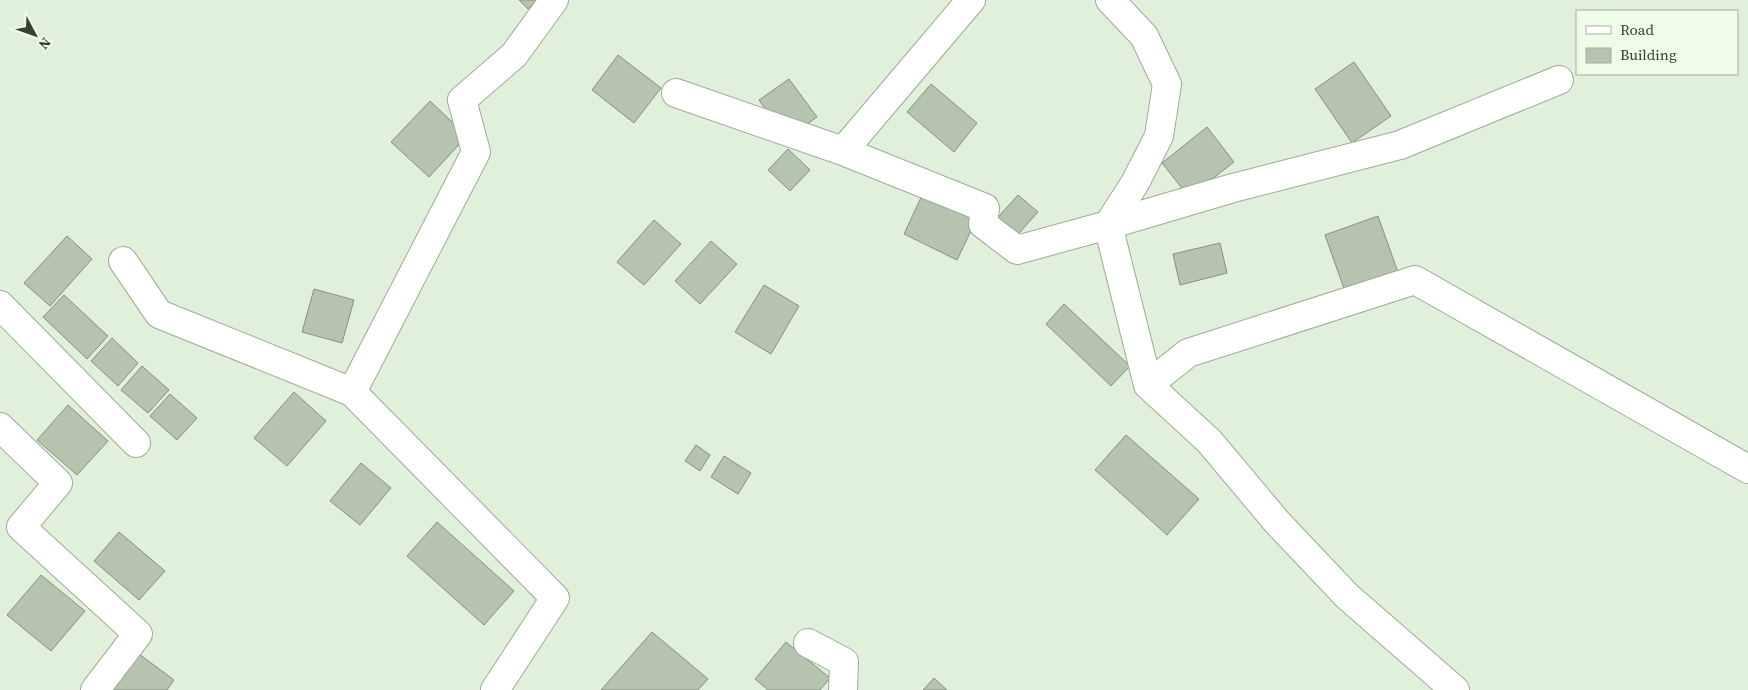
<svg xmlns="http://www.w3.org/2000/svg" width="1748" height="690" viewBox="0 0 1748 690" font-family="'Source Serif 4',serif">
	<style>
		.building { fill: #b5c3af; stroke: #84917e }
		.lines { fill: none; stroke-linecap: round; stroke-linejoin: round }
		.minor-casing { stroke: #9eab97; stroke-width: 30 }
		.minor { stroke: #fff; stroke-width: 28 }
	</style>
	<rect width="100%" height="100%" fill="#e1f0db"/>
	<!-- building -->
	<path class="building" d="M519,0H537L528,9Z
		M618,55L661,88L634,123L592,90Z
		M1354,62L1391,116L1352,143L1315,89Z
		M789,79L817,117L786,139L759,100Z
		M931,84L977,123L954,152L907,112Z
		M430,101L467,136L429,177L391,142Z
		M1207,127L1234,162L1189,197L1162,163Z
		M788,149L810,170L790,191L768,170Z
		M925,189L979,214L957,260L904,234Z
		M1018,195L1038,212L1012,241L992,224Z
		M1378,216L1400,278L1347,297L1325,235Z
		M654,220L681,244L644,285L617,262Z
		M67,236L92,259L50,306L24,283Z
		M711,241L737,264L700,304L675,281Z
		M1220,243L1227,273L1180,285L1173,254Z
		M764,285L799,306L771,354L735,332Z
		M314,289L354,300L342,343L302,332Z
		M64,295L108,336L87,359L43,317Z
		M1064,304L1130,366L1111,386L1046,324Z
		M112,338L138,363L118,386L91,361Z
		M142,366L169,390L148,413L121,390Z
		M294,392L326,421L287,466L254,438Z
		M170,394L197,418L177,440L150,416Z
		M68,405L108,441L77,475L37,440Z
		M1126,435L1199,499L1167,535L1095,470Z
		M696,445L710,455L700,471L685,461Z
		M724,456L751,473L738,494L711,477Z
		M361,463L391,488L360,525L330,501Z
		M437,522L514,591L484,625L407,556Z
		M119,532L165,571L139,600L94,561Z
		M41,575L85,611L51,651L7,615Z
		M652,632L708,679L698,690H601Z
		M786,642L830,678L820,690H768L755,679Z
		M139,654L174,680L167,690H113Z
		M934,678L947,690H923Z"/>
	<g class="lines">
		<!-- minor casing -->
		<g class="minor-casing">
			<path id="minor" d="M971,0L843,151L985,208L983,224L1017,250L1108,225L1135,183L1159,136L1167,84L1144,36L1110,0
				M1559,80L1400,145L1233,188L1108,225L1148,385L1188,353L1415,280L1748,469
				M676,93L843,151
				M123,261L159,314L352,392L476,152L462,100L514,55L554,0
				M0,305L136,443
				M1148,385L1209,441L1277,522L1347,596L1455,690
				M352,392L555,598L495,690
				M0,427L58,483L21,527L138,634L95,690
				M808,643L844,662L843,690"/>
		</g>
		<!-- minor -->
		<use href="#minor" class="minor"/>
	</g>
	<!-- legend -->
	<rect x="1576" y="10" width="162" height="65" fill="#effde8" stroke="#a6b0a0"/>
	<rect x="1586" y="26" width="25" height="8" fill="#ffffff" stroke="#a6b0a0"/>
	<text x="1620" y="35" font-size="15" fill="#383d35">Road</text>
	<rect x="1586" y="48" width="25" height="15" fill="#b5c3af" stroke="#a6b0a0"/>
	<text x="1620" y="60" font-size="15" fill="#383d35">Building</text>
	<!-- north arrow -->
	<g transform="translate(35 35) rotate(131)" stroke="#effde8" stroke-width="4" paint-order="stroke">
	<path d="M0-4L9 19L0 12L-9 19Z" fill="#383d35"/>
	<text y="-8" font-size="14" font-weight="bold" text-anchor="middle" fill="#383d35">N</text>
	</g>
</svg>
